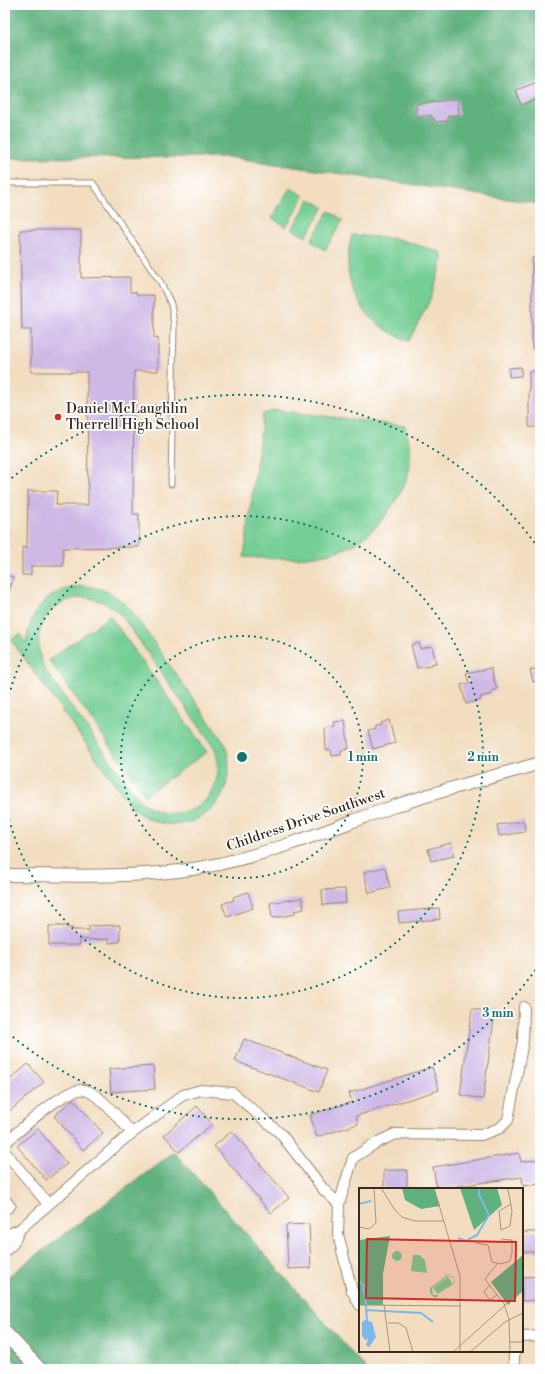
<svg xmlns="http://www.w3.org/2000/svg" width="545" height="1374" viewBox="0 0 545 1374" font-family="'Libre Bodoni',serif">
	<style>
		.green { fill: #74ce94; stroke: #587c59; fill-rule: evenodd }
		.forest { fill: #5fb17e; stroke: #4d6e4e }
		.building { fill: #ceb8e6 }
		.lines { fill: none; stroke-linecap: round; stroke-linejoin: round }
		.service-casing { stroke: #96846f; stroke-width: 7 }
		.minor-casing { stroke: #96846f; stroke-width: 12 }
		.tertiary-casing { stroke: #96846f; stroke-width: 14 }
		.secondary-casing { stroke: #96846f; stroke-width: 16 }
		.service { stroke: #fff; stroke-width: 5 }
		.minor { stroke: #fff; stroke-width: 10 }
		.tertiary { stroke: #fff; stroke-width: 12 }
		.secondary { stroke: #fff; stroke-width: 14 }
		.ring { fill: none; stroke: #0f766e; stroke-width: 2; stroke-dasharray: 2 4 }
		.poi-dot { fill: #c8321e; stroke: #fff; stroke-width: 1.5 }
		.labels { text-anchor: middle; dominant-baseline: central; stroke-width: 3.5; stroke-linejoin: round; paint-order: stroke }
		.poi-label { font-size: 14px; fill: #3b2a1e; stroke: #fff; text-anchor: start }
		.street-label { font-size: 14px; fill: #3b2a1e; stroke: #fff }
		.inset-river { fill: none; stroke: #7bb8ed; stroke-width: 2 }
		.inset-road { fill: none; stroke: #a9957f; stroke-width: 1 }
		.view { fill: #d62828; fill-opacity: 0.15; stroke: #d62828; stroke-width: 2 }
		.inset-edge { fill: none; stroke: #3b2a1e; stroke-width: 2 }
		.centre { fill: #0f766e; stroke: #fff; stroke-width: 2 }
		.ring-label { font-size: 12px; text-anchor: middle; font-weight: bold; fill: #0f766e; stroke: #fff; stroke-width: 3.5; stroke-linejoin: round; paint-order: stroke }
	</style>
	<rect width="100%" height="100%" fill="#fff"/>
	<filter id="ink" filterUnits="userSpaceOnUse"><feTurbulence type="fractalNoise" baseFrequency=".025" numOctaves="2"/><feDisplacementMap in="SourceGraphic" scale="8" xChannelSelector="R" yChannelSelector="G"/><feConvolveMatrix kernelMatrix="1 2 1 2 8 2 1 2 1" color-interpolation-filters="sRGB"/></filter>
	<filter id="wash" filterUnits="userSpaceOnUse"><feTurbulence type="fractalNoise" baseFrequency=".012" numOctaves="4" result="noise"/><feDisplacementMap in="SourceGraphic" scale="16" xChannelSelector="R" yChannelSelector="G"/><feGaussianBlur stdDeviation="0.9" result="paint"/><feColorMatrix in="noise" values="0 0 0 0 0 0 0 0 0 0 0 0 0 0 0 0 0 1.4 0 .05"/><feComposite in="paint" operator="in"/></filter>
	<g filter="url(#wash)">
		<rect width="100%" height="100%" fill="#f2ddc0"/>
		<!-- green -->
		<path class="green" d="M290,188L304,196L286,227L272,218Z
			M310,199L324,207L306,237L292,229Z
			M329,211L343,220L325,250L311,241Z
			M352,235L398,239L440,252L443,258L431,298L409,341C362,324 338,284 352,235Z
			M276,410L405,426C408,439 412,451 410,465C407,490 380,528 358,542C350,547 338,551 330,553C302,560 272,559 244,557L263,414Z
			M82,586C103,587 117,595 131,610L225,744C245,805 183,849 133,809L11,640L20,634L26,644C30,610 47,590 82,586ZM83,597C99,599 110,604 122,616L215,749C231,799 181,833 140,801L46,672C29,637 41,602 83,597Z
			M110,616L207,752L145,795L49,660Z"/>
		<!-- forest -->
		<path class="forest" d="M5,5H540V204L229,157L5,158Z
			M174,1152L366,1369H22L5,1351V1279Z"/>
		<g id="blocks">
			<!-- building -->
			<path class="building" d="M540,81V98L521,105L516,90Z
				M458,99L459,115L448,116V121L435,122L434,118H432L431,115L417,117L416,104Z
				M20,230H81V278L130,277V292H136L137,295H154V339L158,338V371H134L133,514H139V547L63,548V566H31V575H22V547L27,548L28,491H57L56,505H88L87,372H31V330H22Z
				M532,258H540V348L532,349Z
				M521,367V376L509,377V368Z
				M529,371H540V427H529Z
				M5,574L14,578L5,599Z
				M419,643L420,649L432,646L436,663L430,664L431,666L417,668L411,645Z
				M491,668L497,690L491,691L492,694L480,697L481,700L466,704L461,685L469,683L466,673Z
				M540,668V680L533,682L530,670Z
				M389,720L395,743L373,749L368,731L375,729V726L381,725L380,723Z
				M345,721L349,749L341,750V755L332,756L331,750H326L325,728L335,727L334,722Z
				M524,821L525,832L499,836L497,825Z
				M451,843L454,856L431,861L428,849Z
				M385,867L390,888L369,893L364,872Z
				M345,889L346,903L323,905L322,890Z
				M248,892L253,908L227,917L222,904L234,900L233,897Z
				M302,898L304,909L294,911L295,914L272,918L270,903Z
				M439,908L440,919L399,923L398,912Z
				M120,925V942L109,943V939L80,940V945H49V926H67V928H73V930H89V926Z
				M472,1009L495,1012L483,1099L460,1095Z
				M244,1039L327,1070L319,1092L235,1061Z
				M28,1064L44,1082L5,1115V1084Z
				M153,1066L155,1089L111,1092L109,1069Z
				M432,1067L439,1090L356,1116L358,1124L317,1137L310,1115L352,1102L349,1093Z
				M73,1099L103,1133L83,1150L54,1116Z
				M197,1106L212,1124L179,1152L164,1135Z
				M38,1129L67,1164L46,1180L17,1146Z
				M232,1131L289,1198L271,1213L214,1146Z
				M519,1153L521,1162L540,1159V1184L523,1186L522,1177L437,1189L433,1167Z
				M384,1170H407V1189H384Z
				M309,1224L311,1268L288,1269L286,1225Z
				M523,1232H540V1252H523Z
				M540,1276V1300L522,1301V1277Z"/>
		</g>
	</g>
	<g filter="url(#ink)">
		<use href="#blocks" fill-opacity="0" stroke="#96846f" stroke-width="1"/>
		<g class="lines">
			<!-- service casing -->
			<g class="service-casing">
				<path id="service" d="M5,183H93L161,283L171,304L174,324L171,484
					M5,1196L13,1206L5,1213"/>
			</g>
			<!-- minor casing -->
			<g class="minor-casing">
				<path id="minor" d="M5,1143C21,1130 66,1086 85,1090C99,1093 122,1122 132,1133
					M5,1152L48,1204
					M5,1236L20,1229L123,1140L183,1095L201,1090L233,1093L281,1134L324,1190L339,1204
					M5,1251L13,1244L20,1229
					M360,1305L352,1291L338,1234L339,1204L353,1158L376,1143L395,1134L481,1135L500,1128L508,1120L523,1041L524,1007
					M522,1337L540,1336
					M514,1351V1369"/>
			</g>
			<!-- tertiary casing -->
			<g class="tertiary-casing">
				<path id="tertiary" d="M5,875C76,875 149,880 219,864C279,851 335,827 392,807C440,790 491,778 540,763"/>
			</g>
			<!-- secondary casing -->
			<g class="secondary-casing">
				<path id="secondary" d="M5,1333L39,1369"/>
			</g>
			<!-- service -->
			<use href="#service" class="service"/>
			<!-- minor -->
			<use href="#minor" class="minor"/>
			<!-- tertiary -->
			<use href="#tertiary" class="tertiary"/>
			<!-- secondary -->
			<use href="#secondary" class="secondary"/>
		</g>
	</g>
	<!-- distance rings -->
	<g class="ring">
		<circle cx="242" cy="757" r="121"/>
		<path d="M5 713A241 241 0 1 1 5 801"/>
		<path d="M539 965A362 362 0 0 1 7 1032M7 482A362 362 0 0 1 539 549"/>
	</g>
	<!-- markers -->
	<circle class="poi-dot" cx="58" cy="417" r="4"/>
	<g class="labels">
		<!-- poi labels -->
		<g class="poi-label">
			<text x="66" y="409">Daniel McLaughlin<tspan x="66" dy="16">Therrell High School</tspan></text>
		</g>
		<!-- street labels -->
		<g class="street-label">
			<text transform="translate(306 820) rotate(-19)">Childress Drive Southwest</text>
		</g>
	</g>
	<!-- overview -->
	<g transform="translate(359 1188)">
		<rect width="164" height="164" fill="#f2ddc0"/>
		<path d="M33 68a5 5 0 1 1 10 0a5 5 0 1 1-10 0ZM54,67H60L66,72L68,85L52,83ZM88,87L95,89L96,95L76,110L71,105V100ZM89,88L95,90V96L80,107H74L73,100ZM89,89L94,96L79,106L74,100Z" fill="#74ce94" fill-rule="evenodd"/>
		<path d="M43,0H75L81,18L62,21L46,12ZM101,0H138L143,17L115,42ZM31,48L24,86V117H0V52ZM164,67V103L149,117L132,94Z" fill="#5fb17e"/>
		<path d="M6,132L13,134L17,149L10,159L7,157L9,151L6,152L3,148V134Z" fill="#7bb8ed"/>
		<path class="inset-river" d="M0,16L12,13M99,50L107,53L118,47L130,27L120,7V0M0,94L5,97L4,103L6,105L8,133M7,122L62,125L74,134"/>
		<path class="inset-road" d="M22,0L36,22L43,29L55,33H85M75,0L101,88V164M148,0L150,6L153,23L151,38L142,42L140,23L152,16M0,39L10,41L17,35L15,0M117,55L129,57L133,74L142,76L151,73L153,65V52L142,51M138,76L126,91L141,111M130,98L125,104L131,112L138,107M140,111L145,115L150,132L151,164M0,117L102,118M25,117L31,164M29,135H39L47,140L54,164M151,154H164M94,164L164,101M111,164L146,134L164,125"/>
		<path class="view" d="M8,51L157,54L156,113L7,110Z"/>
		<rect width="164" height="164" class="inset-edge"/>
	</g>
	<circle cx="242" cy="757" r="6" class="centre"/>
	<g class="ring-label">
		<text x="363" y="761">1 min</text>
		<text x="483" y="761">2 min</text>
		<text x="498" y="1017">3 min</text>
	</g>
	<!-- margin -->
	<rect width="545" height="1374" fill="none" stroke="#fff" stroke-width="20"/>
</svg>
